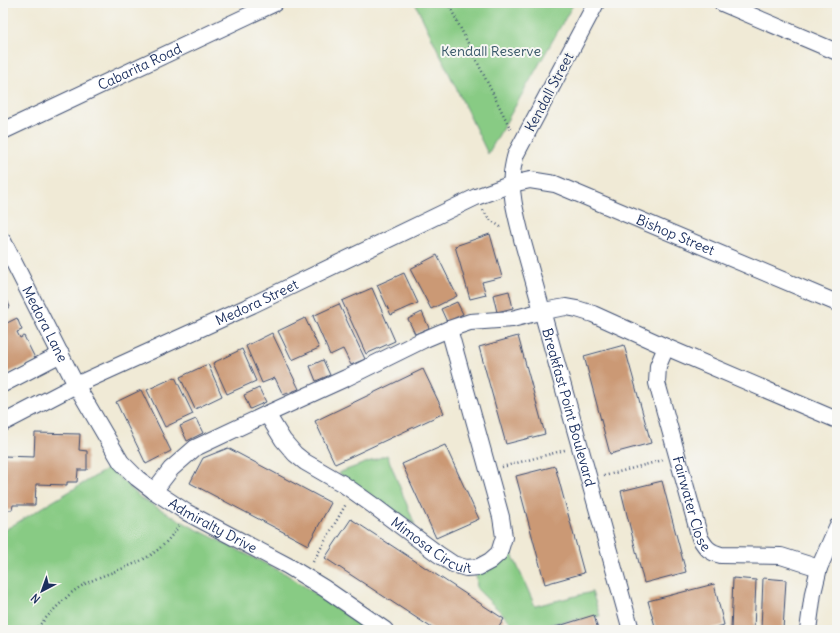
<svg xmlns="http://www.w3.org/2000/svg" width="840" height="633" viewBox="0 0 840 633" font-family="Delius,sans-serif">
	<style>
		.green { fill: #88cb84; stroke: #527d71 }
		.building { fill: #cb9974 }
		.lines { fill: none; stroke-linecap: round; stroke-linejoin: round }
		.street-casing { stroke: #3b4b70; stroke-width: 18 }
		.path { stroke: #3b4b70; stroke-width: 2.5; stroke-dasharray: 1 3; stroke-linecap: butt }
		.street { stroke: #fff; stroke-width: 16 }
		.labels { text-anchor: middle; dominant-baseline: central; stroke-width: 4; stroke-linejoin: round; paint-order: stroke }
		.park-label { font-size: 14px; fill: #365668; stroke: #f6f6f2 }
		.street-label { font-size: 14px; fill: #1b2f5e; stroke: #f6f6f2 }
	</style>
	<rect width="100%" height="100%" fill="#f6f6f2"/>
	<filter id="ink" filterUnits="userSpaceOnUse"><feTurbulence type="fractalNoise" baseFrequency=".025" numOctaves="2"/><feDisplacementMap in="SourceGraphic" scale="8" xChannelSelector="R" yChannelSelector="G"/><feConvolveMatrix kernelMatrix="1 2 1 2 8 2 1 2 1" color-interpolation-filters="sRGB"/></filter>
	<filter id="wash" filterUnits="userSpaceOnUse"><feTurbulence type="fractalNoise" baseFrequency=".012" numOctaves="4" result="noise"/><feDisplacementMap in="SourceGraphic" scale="16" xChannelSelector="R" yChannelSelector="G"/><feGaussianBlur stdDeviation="0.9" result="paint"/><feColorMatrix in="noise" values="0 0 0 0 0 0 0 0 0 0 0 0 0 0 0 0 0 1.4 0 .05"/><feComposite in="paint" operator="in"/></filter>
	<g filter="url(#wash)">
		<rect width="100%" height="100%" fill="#f0ead6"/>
		<!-- green -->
		<path class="green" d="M415,3H574L488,154Z
			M387,455L415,525L338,473Z
			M109,468L141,498L190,526L286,574L369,630H3V531Z
			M509,547L535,606L592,592L600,616L518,629L477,589L476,574Z"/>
		<g id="blocks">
			<!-- building -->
			<path class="building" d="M490,234L502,277L482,282L486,295L470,299L455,246Z
				M437,255L457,296L431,309L410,269Z
				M404,273L418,303L391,315L377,285Z
				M372,288L395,341L366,354L342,301Z
				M3,290L10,307L3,310Z
				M509,291L513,308L497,312L493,295Z
				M457,302L463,314L447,322L441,309Z
				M339,304L365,359L351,365L343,349L330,355L313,316Z
				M422,312L429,328L415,334L408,319Z
				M17,318L22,330L17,332L20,338L24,336L36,360L3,375V325Z
				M305,318L319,348L292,360L278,331Z
				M272,333L299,389L283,395L275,378L262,383L246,346Z
				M518,336L545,434L506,444L479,347Z
				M624,345L651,443L610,454L584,356Z
				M242,349L256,381L227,394L213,363Z
				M323,360L330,375L316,381L310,366Z
				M208,364L222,396L195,409L180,377Z
				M423,369L444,413L335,464L315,421Z
				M175,377L193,414L165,427L147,390Z
				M259,388L266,402L250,409L244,395Z
				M141,390L171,451L146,464L116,402Z
				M196,419L203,433L187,441L180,426Z
				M35,433L80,434L79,450L87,451V470H78L77,482H67V485L36,484L35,505H13L12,510H3V456L34,457Z
				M445,445L479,519L436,538L402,464Z
				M228,448L331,503L308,545L190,483L203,458Z
				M555,466L584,573L545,584L516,476Z
				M662,481L686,572L644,583L621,491Z
				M351,519L504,619L497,630H435L325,558Z
				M733,578L756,580L754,630H731Z
				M763,578L786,580L783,630H761Z
				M714,584L724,625L707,630H656L648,601Z
				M594,615L598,630H546Z"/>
		</g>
	</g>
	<g filter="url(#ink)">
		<use href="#blocks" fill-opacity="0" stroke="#3b4b70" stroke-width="1"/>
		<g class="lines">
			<!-- street casing -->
			<g class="street-casing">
				<g id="street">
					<path id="s1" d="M596,3L516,154C514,160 513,166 512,173C510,195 517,218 522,239L631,630"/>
					<path d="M722,3L837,52"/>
					<path id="s2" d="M3,131L275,3"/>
					<path id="s3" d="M3,241L76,385L121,462L137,478L154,491L186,512L288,566L324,588L385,630"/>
					<path id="s4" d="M666,347L658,366L657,383L700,538C706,548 709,552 721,555L781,556L819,568"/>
					<path d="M3,384L61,354"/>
					<path id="s5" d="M267,414L283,440L295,454L305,462L343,484L374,506L438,554L453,564L466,568L479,567L490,561L499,553L504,537L501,517L449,329"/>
					<path id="s6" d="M3,423L76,385L252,305L476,197L512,184L530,180L555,184L837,303"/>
					<path d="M154,491L171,469L195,448L267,414L346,378L423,340L449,329L470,322L512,319L543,311L566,307L577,309L593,314L666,347L837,420"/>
					<path d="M808,630L813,593L819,568L837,527"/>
				</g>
			</g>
			<!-- path -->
			<path class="path" d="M448,3L511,130
				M483,210L489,219L502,228
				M502,467L565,450
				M604,476L663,460
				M313,562L346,504
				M35,630C45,619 54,609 65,599C68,596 71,593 74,591C104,569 142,570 168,540C172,535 176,531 179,525"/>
			<!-- street -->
			<use href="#street" class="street"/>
		</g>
	</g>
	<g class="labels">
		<!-- park labels -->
		<g class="park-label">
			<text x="491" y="51">Kendall Reserve</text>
		</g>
		<!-- street labels -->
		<g class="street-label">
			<text stroke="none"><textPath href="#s2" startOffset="151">Cabarita Road</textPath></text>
			<text transform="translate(549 92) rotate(-62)">Kendall Street</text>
			<text stroke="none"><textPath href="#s6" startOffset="737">Bishop Street</textPath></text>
			<text stroke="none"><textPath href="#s6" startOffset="281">Medora Street</textPath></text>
			<text stroke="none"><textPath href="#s3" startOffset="93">Medora Lane</textPath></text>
			<text stroke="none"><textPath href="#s1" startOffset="432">Breakfast Point Boulevard</textPath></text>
			<text stroke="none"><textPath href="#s4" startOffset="163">Fairwater Close</textPath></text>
			<text stroke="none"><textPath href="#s3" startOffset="363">Admiralty Drive</textPath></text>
			<text stroke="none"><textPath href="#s5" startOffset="214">Mimosa Circuit</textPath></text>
		</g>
	</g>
	<!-- margin -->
	<rect width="840" height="633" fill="none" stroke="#f6f6f2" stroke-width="16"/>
	<!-- north arrow -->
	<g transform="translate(42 591) rotate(221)" stroke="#f6f6f2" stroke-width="3" paint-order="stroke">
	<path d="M0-3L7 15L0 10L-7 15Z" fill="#1b2f5e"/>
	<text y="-6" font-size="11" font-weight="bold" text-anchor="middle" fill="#1b2f5e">N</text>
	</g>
</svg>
